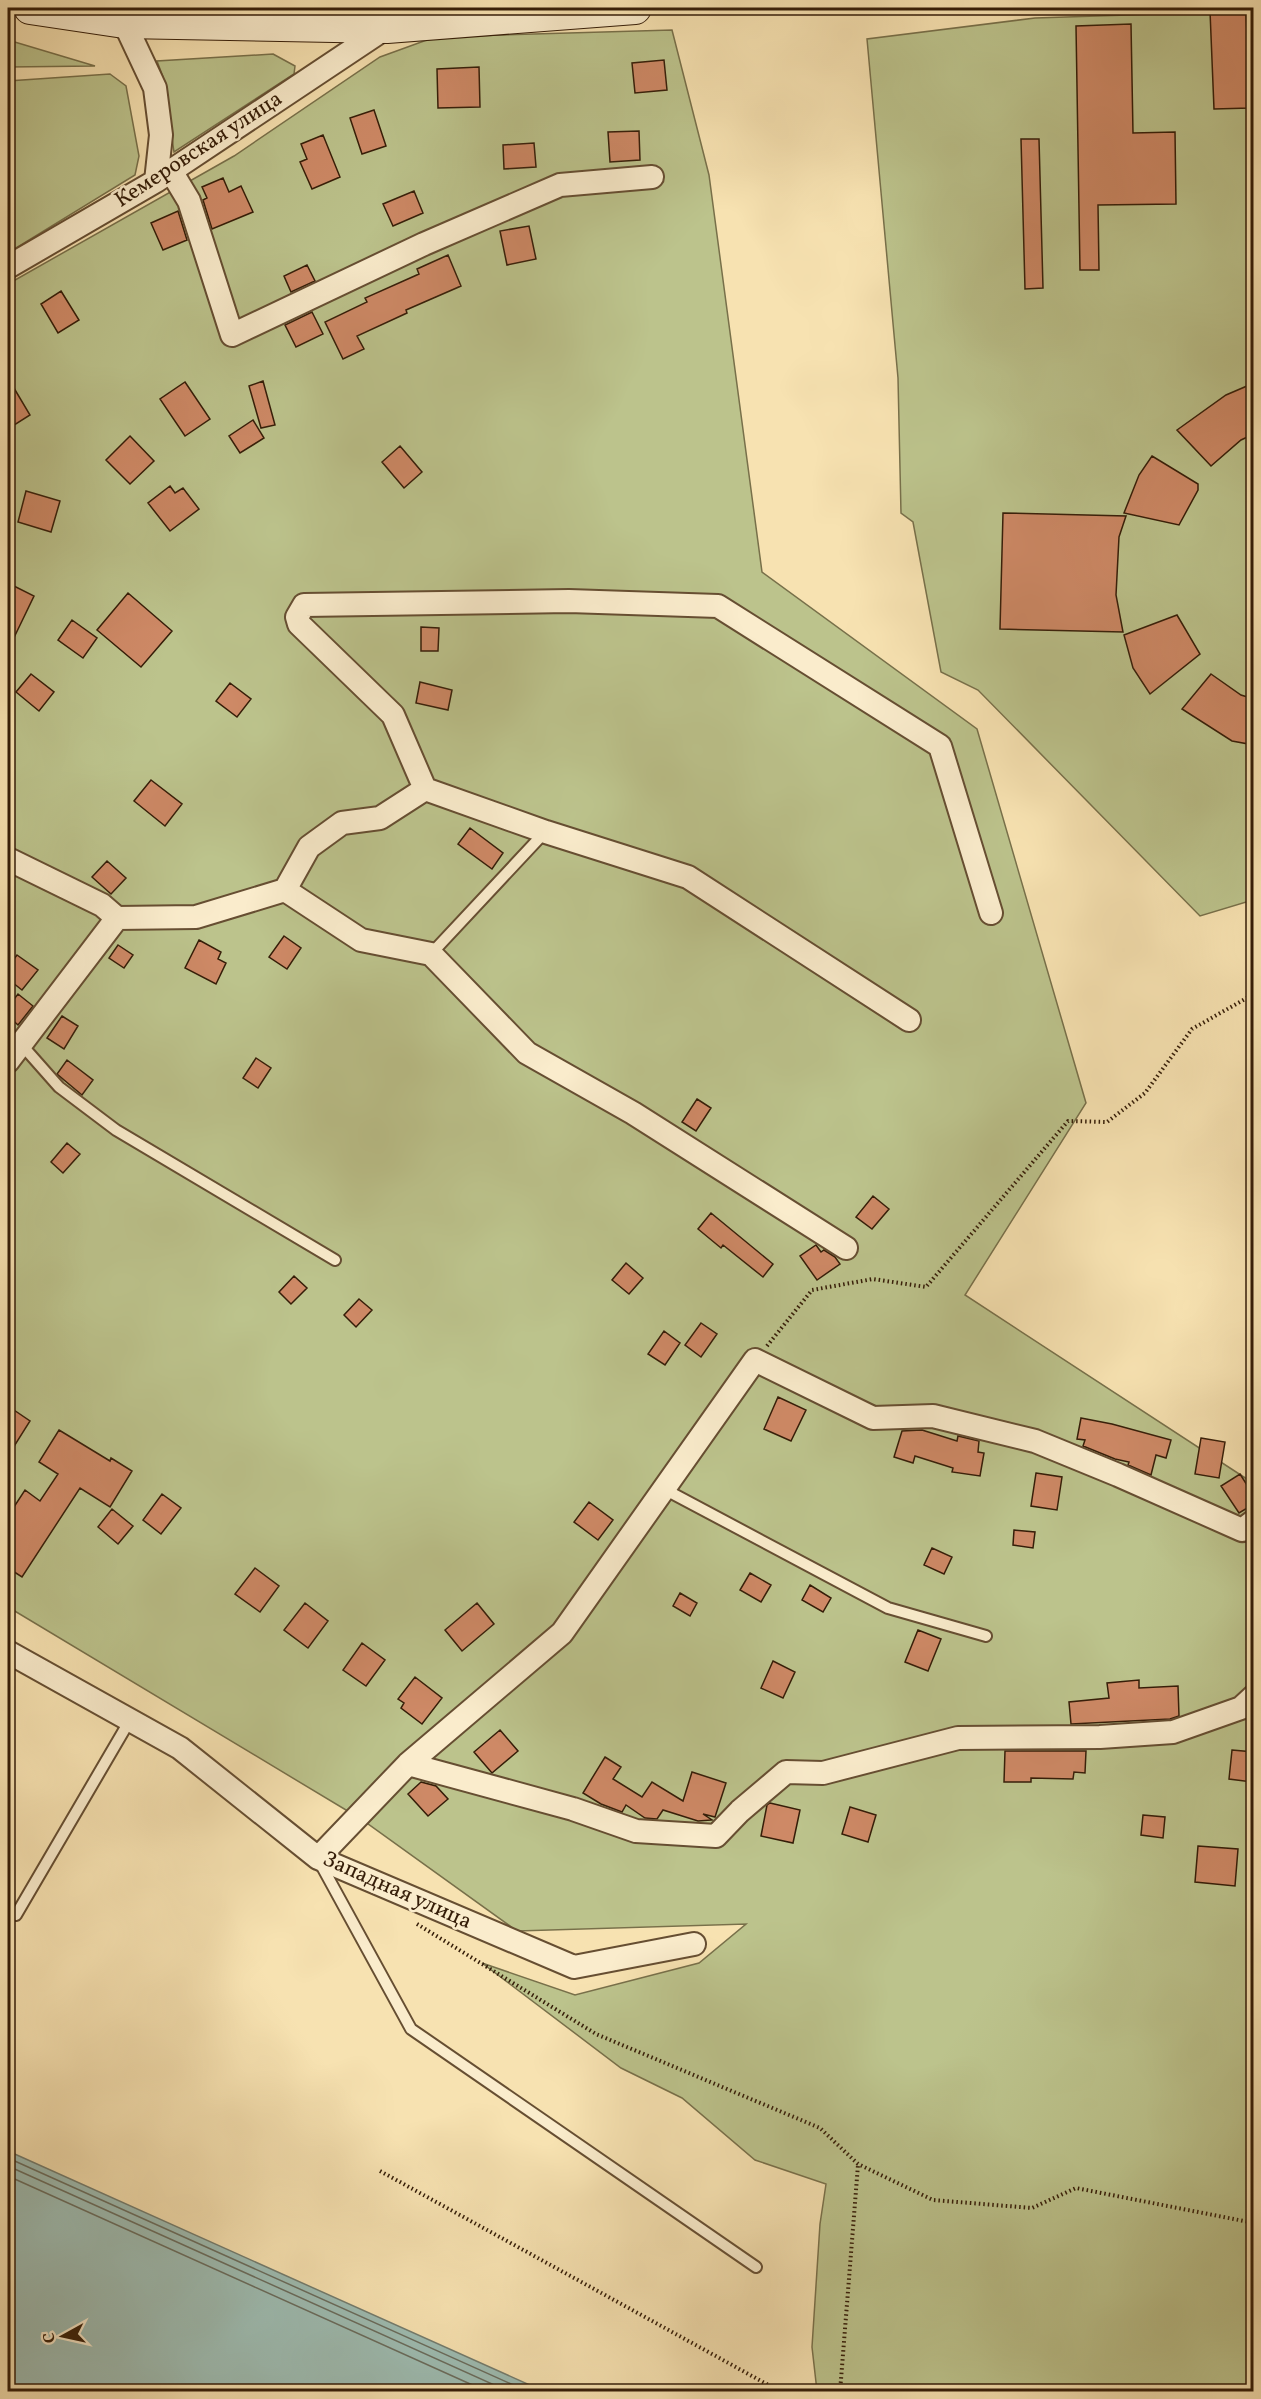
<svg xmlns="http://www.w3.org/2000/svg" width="1261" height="2399" viewBox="0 0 1261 2399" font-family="Vollkorn,serif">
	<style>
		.green { fill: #bcc38c; stroke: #78704a; stroke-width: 1.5 }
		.water { fill: #9ebdb3; stroke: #747d6f; stroke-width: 1.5 }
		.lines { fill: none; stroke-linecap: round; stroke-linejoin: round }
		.shore { stroke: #6a6d5e; stroke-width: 1.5 }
		.building { fill: #ce8966; stroke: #351d08; stroke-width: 1.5 }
		.service-casing { stroke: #664e32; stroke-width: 14 }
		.minor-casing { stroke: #664e32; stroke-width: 26 }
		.secondary-casing { stroke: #351d08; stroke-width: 34 }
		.path { stroke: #351d08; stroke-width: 4; stroke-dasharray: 1.5 3; stroke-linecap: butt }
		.service { stroke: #faeccc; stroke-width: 10 }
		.minor { stroke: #faeccc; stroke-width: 22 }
		.secondary { stroke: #faeccc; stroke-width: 32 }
		.labels { text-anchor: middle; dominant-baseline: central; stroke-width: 5; stroke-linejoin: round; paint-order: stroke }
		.street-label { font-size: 22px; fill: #351d08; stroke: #faeccc }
	</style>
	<rect width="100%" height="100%" fill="#f7e2b1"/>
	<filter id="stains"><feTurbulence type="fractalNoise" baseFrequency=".00333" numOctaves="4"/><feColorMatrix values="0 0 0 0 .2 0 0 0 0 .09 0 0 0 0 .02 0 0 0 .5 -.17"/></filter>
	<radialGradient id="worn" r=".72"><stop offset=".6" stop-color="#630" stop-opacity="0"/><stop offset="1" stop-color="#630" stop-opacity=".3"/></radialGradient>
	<!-- green -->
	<path class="green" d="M1253,11V900L1200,916L978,690L941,672L913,522L901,513L898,378L867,39L1035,18Z
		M672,30L709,175L762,572L977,729L1086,1103L965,1295L1253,1483V2391H817L812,2347L820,2224L826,2184L755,2160L682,2098L621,2068L482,1963L575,1995L699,1963L746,1924L517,1931L361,1819L8,1607V284L234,156L380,57L435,37Z
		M8,40L95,66L8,67Z
		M273,54L295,66L294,74L174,152L163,77L157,61Z
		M110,74L126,86L139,156L135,175L8,253V81Z"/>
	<!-- water -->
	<path class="water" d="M8,2151L543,2391H8Z"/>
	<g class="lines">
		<!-- shore -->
		<path class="shore" d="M8,2158L529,2392
			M8,2166L510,2392
			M8,2176L488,2392"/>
	</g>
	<!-- building -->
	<path class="building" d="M1210,11H1246L1250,108L1214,109Z
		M1131,24L1133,133L1175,132L1176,204L1098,205L1099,270H1080L1076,26Z
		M664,60L667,90L635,93L632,63Z
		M479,67L480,107L438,108L437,69Z
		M374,110L386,146L362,154L350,118Z
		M639,131L640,160L610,162L608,132Z
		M323,135L340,177L312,189L300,162L307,159L301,144Z
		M1021,139H1039L1043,288L1025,289Z
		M534,143L536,167L504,169L503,145Z
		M223,178L229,192L241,186L253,212L212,229L203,200L207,198L202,187Z
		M414,191L423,213L393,226L383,204Z
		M178,211L187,240L163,250L151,223Z
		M529,226L536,259L507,265L500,231Z
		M448,255L461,286L406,310L407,313L357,336L364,349L343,359L325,322L367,302L365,298L419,274L417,269Z
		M307,265L315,281L291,292L284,276Z
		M61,291L79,320L58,333L41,304Z
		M312,312L323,334L296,347L285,325Z
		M8,378L30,415L8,429Z
		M263,381L275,425L261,428L249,386Z
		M185,382L210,419L185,436L160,399Z
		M1254,383V434L1241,440L1211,466L1177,430L1226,395Z
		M253,420L264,438L240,453L229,436Z
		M130,436L154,461L130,484L106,460Z
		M400,446L422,472L404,488L382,462Z
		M1152,456L1198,484V490L1179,525L1124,513L1139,475Z
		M170,486L175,493L183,488L199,509L170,531L148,503Z
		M26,491L60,501L51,532L18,522Z
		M1003,513L1126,516L1119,537L1116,595L1123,632L1000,629Z
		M8,583L34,596L8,650Z
		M128,593L172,631L141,667L97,630Z
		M1177,615L1200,654L1150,694L1133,668L1124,635Z
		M72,620L97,638L83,658L58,640Z
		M421,627L439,628L438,651H421Z
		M31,674L54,692L39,711L16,692Z
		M1211,674L1241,695L1254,699V745L1232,741L1182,709Z
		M420,682L452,690L448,710L416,703Z
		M230,683L251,699L237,717L216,701Z
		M151,780L182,804L165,826L134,801Z
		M470,828L503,853L492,869L458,844Z
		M107,861L126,878L111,894L92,877Z
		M284,936L301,948L287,969L269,957Z
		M199,940L221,952L218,959L226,963L216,984L185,968Z
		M118,945L133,955L124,968L109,958Z
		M17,955L38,970L22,990L8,979V967Z
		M18,994L33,1006L18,1025L8,1016V1007Z
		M62,1016L78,1026L64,1049L47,1038Z
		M256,1058L271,1068L258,1088L243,1078Z
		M67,1060L93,1080L82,1095L57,1074Z
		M697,1099L711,1108L696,1131L682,1122Z
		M67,1143L80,1154L63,1173L51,1162Z
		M873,1196L889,1209L872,1229L856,1217Z
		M711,1213L773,1264L763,1277L723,1245L721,1248L698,1229Z
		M816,1245L821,1252L824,1250L835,1257L840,1264L817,1280L800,1256Z
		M626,1263L643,1278L629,1294L612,1280Z
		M294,1276L307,1288L291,1304L279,1292Z
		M359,1299L372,1310L356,1327L344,1315Z
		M701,1323L717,1334L701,1357L685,1345Z
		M664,1331L680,1343L665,1365L648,1354Z
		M778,1397L806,1410L791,1441L764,1429Z
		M8,1406L30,1421L8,1456Z
		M1081,1418L1112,1424L1171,1440L1166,1458L1156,1455L1151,1475L1128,1465L1129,1462L1115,1459L1083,1446L1085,1440L1077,1439Z
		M59,1430L110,1461L111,1458L132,1471L110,1507L80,1488L22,1577L8,1568V1516L25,1490L40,1501L58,1474L39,1462Z
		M922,1430L957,1441L958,1436L979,1441L978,1452L984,1453L980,1476L952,1472L953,1468L915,1456L913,1463L894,1457L902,1431Z
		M1201,1438L1225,1442L1219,1478L1195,1474Z
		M1036,1473L1062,1477L1057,1510L1031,1506Z
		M1240,1474L1254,1496V1504L1239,1513L1221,1486Z
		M162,1494L181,1508L161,1534L143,1520Z
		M589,1502L613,1520L598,1540L574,1522Z
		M112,1509L133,1526L118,1544L98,1527Z
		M1014,1530L1035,1532L1033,1548L1013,1545Z
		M932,1548L952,1557L944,1574L924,1565Z
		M255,1568L279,1586L260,1612L235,1594Z
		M750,1573L771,1585L761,1602L740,1590Z
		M810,1585L831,1598L823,1612L802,1600Z
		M680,1593L697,1603L690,1616L673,1606Z
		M305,1603L328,1621L308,1648L284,1630Z
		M477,1603L494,1624L462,1651L445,1630Z
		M918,1630L941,1639L928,1671L905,1662Z
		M362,1643L385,1660L366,1686L343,1670Z
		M773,1661L795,1672L783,1698L761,1688Z
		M415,1677L442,1698L422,1724L401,1708L404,1703L398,1699Z
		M1139,1680V1688L1178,1686L1179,1716L1170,1719L1071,1724L1069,1702L1109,1698L1107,1683Z
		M500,1730L518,1751L492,1773L474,1752Z
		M1232,1750L1254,1752L1252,1782L1229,1779Z
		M1005,1751H1086L1085,1773L1074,1772L1073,1779L1031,1778V1782H1004Z
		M605,1757L621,1767L613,1779L642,1797L652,1782L683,1801L692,1772L726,1783L715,1817L703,1814L712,1820L698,1821L663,1810L657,1819L645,1818L626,1805L622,1812L601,1804L583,1793Z
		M421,1782L436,1786L448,1799L428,1816L408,1794Z
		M770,1803L800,1810L793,1843L761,1836L767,1805Z
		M850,1807L876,1815L868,1842L842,1834Z
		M1143,1815L1165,1817L1163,1838L1141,1835Z
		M1198,1846L1238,1849L1235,1886L1195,1882Z"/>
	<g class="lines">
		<!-- service casing -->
		<g class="service-casing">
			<path id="service" d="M431,954L545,832
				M21,1044L59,1087L116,1130L335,1260
				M664,1489L888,1608L986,1636
				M319,1861L411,2029L756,2267
				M16,1915L130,1720"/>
		</g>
		<!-- minor casing -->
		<g class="minor-casing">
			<path id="minor" d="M124,22L155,88L161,135L156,181
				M171,171L189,201L232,335L424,244L560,185L652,177
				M8,267L156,181L387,27
				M425,789L393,715L299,624L297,617L304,605L569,601L718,606L940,746L991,913
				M8,859L102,905L117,918L196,917L285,890L361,940L431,954L527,1053L633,1113L846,1248
				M285,890L309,847L342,823L380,818L425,789L546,832L688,877L909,1020
				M8,1061L117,918
				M8,1652L180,1748L318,1858L574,1967L694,1944
				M408,1764L573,1809L636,1831L716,1836L740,1811L786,1772L823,1773L958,1738L1100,1737L1173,1732L1241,1708L1254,1696
				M318,1858L408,1764L562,1633L755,1360L873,1418L933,1416L1035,1441L1118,1475L1242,1530L1254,1521"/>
		</g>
		<!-- secondary casing -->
		<g class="secondary-casing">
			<path id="secondary" d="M30,8L124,22L387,27L635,8"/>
		</g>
		<!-- path -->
		<path class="path" d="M767,1346L812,1290L873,1279L926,1287L1068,1121L1107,1122L1145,1093L1192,1029L1254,994
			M417,1924L596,2034L820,2128L858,2164L933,2200L1032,2208L1076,2188L1254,2223
			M380,2171L781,2392
			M840,2392L858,2165"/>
		<!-- service -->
		<use href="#service" class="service"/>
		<!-- minor -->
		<use href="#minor" class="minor"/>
		<!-- secondary -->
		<use href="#secondary" class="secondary"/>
	</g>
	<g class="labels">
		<!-- street labels -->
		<g class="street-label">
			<text transform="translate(199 150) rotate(-33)">Кемеровская улица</text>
			<text transform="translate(397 1891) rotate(24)">Западная улица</text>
		</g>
	</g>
	<!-- margin -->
	<rect width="1261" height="2399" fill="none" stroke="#f7e2b1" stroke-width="30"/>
	<rect x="9" y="9" width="1243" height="2381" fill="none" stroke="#351d08" stroke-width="3"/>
	<rect x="15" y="15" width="1231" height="2369" fill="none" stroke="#351d08" stroke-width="1.5"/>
	<!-- north arrow -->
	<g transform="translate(63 2336) rotate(262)" stroke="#faeccc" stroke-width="4.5" paint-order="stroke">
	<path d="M0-4.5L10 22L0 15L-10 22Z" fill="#351d08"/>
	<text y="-9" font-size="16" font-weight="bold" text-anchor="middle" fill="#351d08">С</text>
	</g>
	<rect width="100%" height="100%" filter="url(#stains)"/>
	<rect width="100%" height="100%" fill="url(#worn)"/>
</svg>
